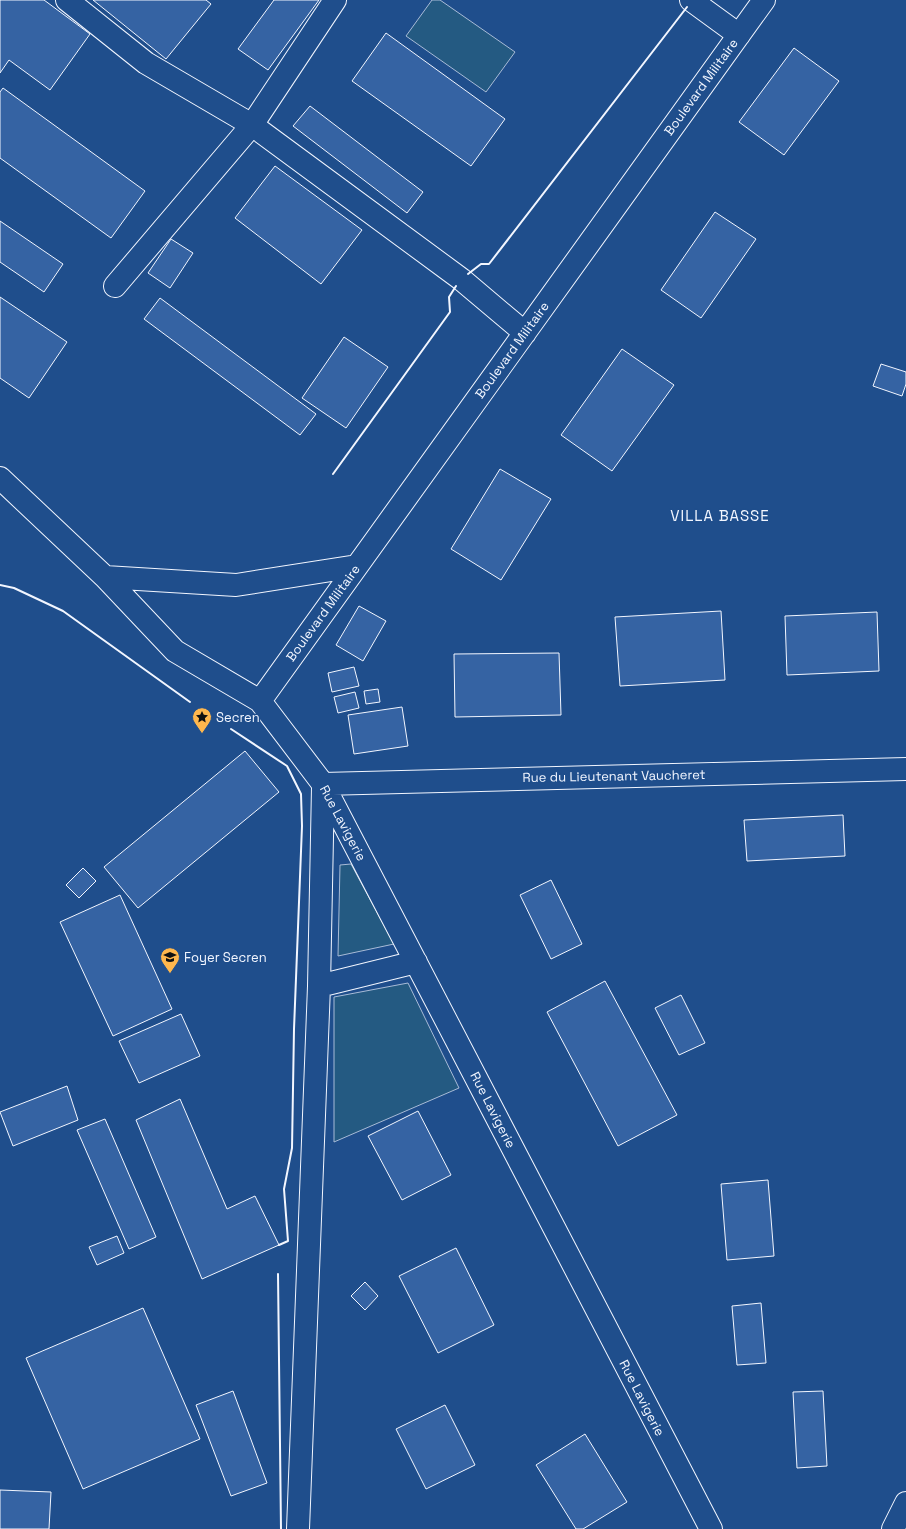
<svg xmlns="http://www.w3.org/2000/svg" width="906" height="1529" viewBox="0 0 906 1529" font-family="'Space Grotesk',sans-serif">
	<style>
		.green { fill: #245a82; stroke: #a8bbd7 }
		.building { fill: #3563a3; stroke: #f2f6ff }
		.lines { fill: none; stroke-linecap: round; stroke-linejoin: round }
		.minor-casing { stroke: #f2f6ff; stroke-width: 24 }
		.minor { stroke: #1f4e8c; stroke-width: 22 }
		.wall { stroke: #f2f6ff; stroke-width: 2 }
		.labels { text-anchor: middle; dominant-baseline: central; stroke-width: 3; stroke-linejoin: round; paint-order: stroke }
		.street-label { font-size: 13px; fill: #f2f6ff; stroke: #1f4e8c }
		.poi-label { font-size: 13px; fill: #f2f6ff; stroke: #1f4e8c; text-anchor: start }
		.quarter-label { font-size: 15px; letter-spacing: 1px; fill: #f2f6ff; stroke: #1f4e8c }
	</style>
	<rect width="100%" height="100%" fill="#1f4e8c"/>
	<!-- green -->
	<path class="green" d="M432,0H440L515,52L486,92L406,36Z
		M351,864L394,944L338,956L340,865Z
		M408,983L459,1088L334,1142V997Z"/>
	<!-- building -->
	<path class="building" d="M0,0H44L90,34L50,90L9,60L0,73Z
		M93,0H206L211,4L166,59Z
		M274,0H319L268,70L238,49Z
		M386,33L505,119L471,166L352,81Z
		M794,48L839,81L784,155L739,122Z
		M3,88L145,191L111,238L0,158V92Z
		M310,106L423,192L407,213L293,126Z
		M275,166L362,230L321,284L235,218Z
		M715,212L756,239L701,318L661,290Z
		M0,221L63,264L44,292L0,262Z
		M171,239L193,253L170,288L148,273Z
		M0,297L67,342L29,398L0,378Z
		M160,298L316,414L300,435L144,319Z
		M344,337L388,367L346,428L302,398Z
		M622,349L674,385L612,471L561,435Z
		M881,364L906,372V384L902,396L873,386Z
		M500,469L551,499L501,580L451,549Z
		M359,606L386,621L363,661L336,645Z
		M721,611L725,680L620,686L615,617Z
		M877,612L879,671L787,675L785,616Z
		M559,653L561,715L455,717L454,654Z
		M354,667L359,686L332,692L328,673Z
		M378,689L380,702L366,704L364,691Z
		M355,692L359,708L338,713L334,697Z
		M402,707L408,746L354,754L348,715Z
		M245,751L279,792L138,908L104,867Z
		M843,815L845,856L747,861L744,820Z
		M83,868L96,881L79,898L66,885Z
		M551,880L582,944L551,959L520,895Z
		M120,895L172,1009L113,1036L60,922Z
		M605,981L677,1115L618,1146L547,1012Z
		M681,995L705,1043L679,1055L655,1008Z
		M181,1014L200,1056L139,1083L119,1041Z
		M67,1086L78,1120L13,1146L0,1112Z
		M180,1099L227,1209L255,1196L279,1245L202,1279L136,1120Z
		M418,1111L451,1175L402,1200L368,1136Z
		M105,1119L156,1237L129,1249L77,1130Z
		M768,1180L774,1256L727,1260L721,1184Z
		M117,1236L124,1253L97,1265L89,1247Z
		M456,1248L494,1325L438,1353L399,1276Z
		M365,1282L378,1296L365,1310L351,1296Z
		M761,1303L766,1363L737,1365L732,1306Z
		M143,1308L200,1439L83,1489L26,1358Z
		M233,1391L267,1483L231,1496L196,1405Z
		M823,1391L827,1466L797,1468L793,1392Z
		M445,1405L475,1465L426,1489L396,1429Z
		M585,1434L627,1502L583,1529H576L536,1465Z
		M0,1490L51,1492L49,1529H0Z"/>
	<g class="lines">
		<!-- minor casing -->
		<g class="minor-casing">
			<path id="minor" d="M67,0L146,63L252,125L461,279L525,333
				M691,0L739,35
				M115,286L252,125L335,0
				M0,478L105,577L175,651L260,701L323,784L711,1529
				M105,577L236,585L357,566
				M260,701L764,0
				M323,784L906,769
				M319,986L416,962
				M298,1529L319,986L323,787
				M893,1529L906,1503"/>
		</g>
		<!-- minor -->
		<use href="#minor" class="minor"/>
		<!-- wall -->
		<path class="wall" d="M468,274L481,264H489L687,7
			M333,474L450,312L449,297L456,286
			M0,585L14,588L63,611L190,702
			M231,729L287,766L301,794L302,826L294,1029L292,1148L284,1189L288,1241L279,1245
			M278,1274L281,1529"/>
	</g>
	<!-- icons -->
	<defs>
		<g id="sight-pin" transform="scale(1)"><path d="M0 17L-7.5 6A9.5 9.5 0 1 1 7.5 6Z" fill="#ffb74d" stroke="#1f4e8c"/><path d="M0-6L1.8-2.2L6-1.7L2.9 1.2L3.7 5.4L0 3.3L-3.7 5.4L-2.9 1.2L-6-1.7L-1.8-2.2Z" fill="#111"/></g>
		<g id="school-pin" transform="scale(1)"><path d="M0 17L-7.5 6A9.5 9.5 0 1 1 7.5 6Z" fill="#ffb74d" stroke="#1f4e8c"/><path d="M0-5L7-2L0 1L-7-2ZM-4 1L0 2.5L4 1V4Q0 6-4 4Z" fill="#111"/></g>
	</defs>
	<g fill-rule="evenodd">
		<use href="#sight-pin" x="202" y="717"/>
		<use href="#school-pin" x="170" y="957"/>
	</g>
	<g class="labels">
		<!-- street labels -->
		<g class="street-label">
			<text transform="translate(701 87) rotate(-54)">Boulevard Militaire</text>
			<text transform="translate(512 350) rotate(-54)">Boulevard Militaire</text>
			<text transform="translate(323 613) rotate(-54)">Boulevard Militaire</text>
			<text transform="translate(614 776) rotate(-1)">Rue du Lieutenant Vaucheret</text>
			<text transform="translate(343 823) rotate(62)">Rue Lavigerie</text>
			<text transform="translate(493 1110) rotate(63)">Rue Lavigerie</text>
			<text transform="translate(642 1398) rotate(63)">Rue Lavigerie</text>
		</g>
		<!-- poi labels -->
		<g class="poi-label">
			<text x="216" y="717">Secren</text>
			<text x="184" y="957">Foyer Secren</text>
		</g>
		<!-- quarter labels -->
		<g class="quarter-label">
			<text x="720" y="515">VILLA BASSE</text>
		</g>
	</g>
</svg>
